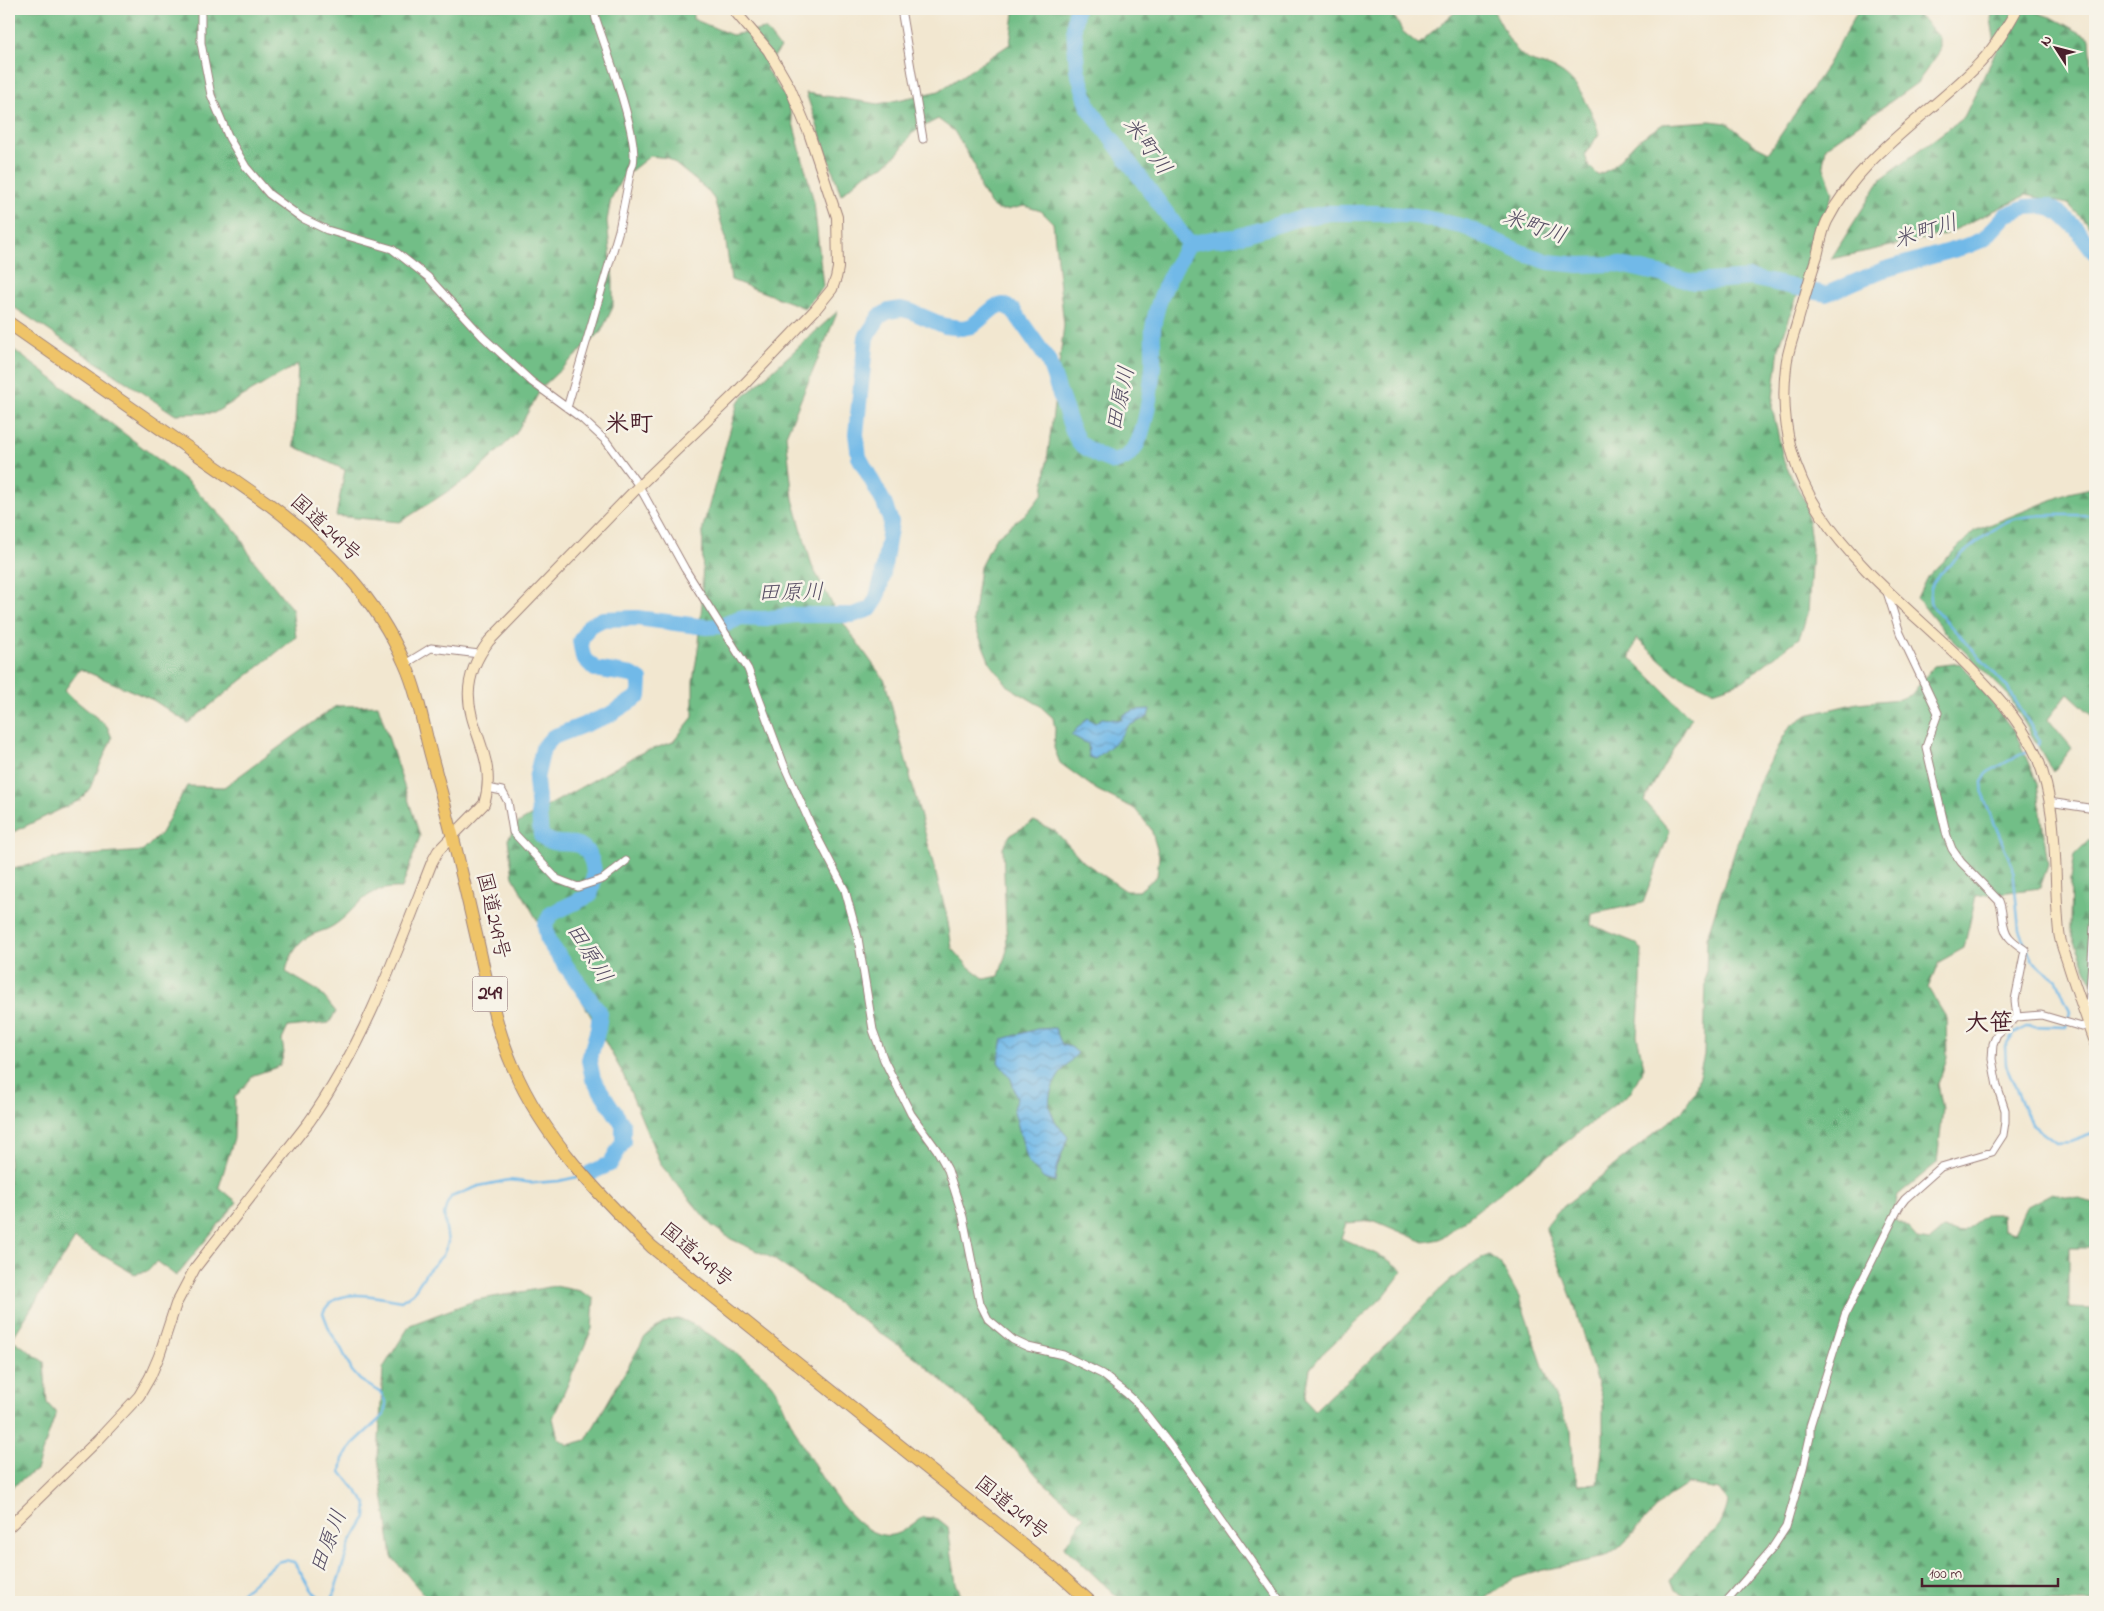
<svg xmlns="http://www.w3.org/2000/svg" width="2104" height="1611" viewBox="0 0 2104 1611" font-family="'Indie Flower','Klee One',sans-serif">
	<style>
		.forest { fill: url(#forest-firs); stroke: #5e6e59 }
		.water { fill: url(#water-waves); stroke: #5e6c8a }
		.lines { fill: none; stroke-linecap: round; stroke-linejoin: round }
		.stream { stroke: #71b9e8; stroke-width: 2.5 }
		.river { stroke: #71b9e8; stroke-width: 16 }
		.street-casing { stroke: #9e837e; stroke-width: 9 }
		.secondary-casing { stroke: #9e837e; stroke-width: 12 }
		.highway-casing { stroke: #9e837e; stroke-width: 14 }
		.street { stroke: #fff; stroke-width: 7 }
		.secondary { stroke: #f9e7c3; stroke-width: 10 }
		.highway { stroke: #efc469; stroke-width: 12 }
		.labels { text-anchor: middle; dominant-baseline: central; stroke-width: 5; stroke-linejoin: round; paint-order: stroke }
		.shield { fill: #f7f3e8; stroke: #7e5f64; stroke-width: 1 }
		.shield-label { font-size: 20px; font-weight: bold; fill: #4a1f2b }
		.street-label { font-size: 21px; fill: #4a1f2b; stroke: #f7f3e8 }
		.water-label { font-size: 22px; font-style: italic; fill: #564d64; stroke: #f7f3e8 }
		.quarter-label { font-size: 24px; font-weight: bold; fill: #4a1f2b; stroke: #f7f3e8 }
	</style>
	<defs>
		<pattern id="forest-firs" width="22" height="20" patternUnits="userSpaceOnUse" patternTransform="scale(1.25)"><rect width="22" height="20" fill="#72be87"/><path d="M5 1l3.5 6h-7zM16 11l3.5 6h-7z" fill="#609a6f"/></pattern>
		<pattern id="water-waves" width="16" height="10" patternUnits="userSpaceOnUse" patternTransform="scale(1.25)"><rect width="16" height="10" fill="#71b9e8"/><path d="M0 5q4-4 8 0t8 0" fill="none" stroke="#5f96bc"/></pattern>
	</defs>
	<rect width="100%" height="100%" fill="#f7f3e8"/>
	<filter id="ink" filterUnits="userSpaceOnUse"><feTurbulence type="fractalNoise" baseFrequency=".02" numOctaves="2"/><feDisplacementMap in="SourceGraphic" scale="10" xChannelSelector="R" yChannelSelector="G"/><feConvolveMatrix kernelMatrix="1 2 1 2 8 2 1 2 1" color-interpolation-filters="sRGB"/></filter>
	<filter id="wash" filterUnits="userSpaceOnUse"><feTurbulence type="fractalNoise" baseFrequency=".0096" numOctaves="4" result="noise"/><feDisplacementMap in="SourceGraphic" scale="20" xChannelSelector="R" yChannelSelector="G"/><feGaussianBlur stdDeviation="1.12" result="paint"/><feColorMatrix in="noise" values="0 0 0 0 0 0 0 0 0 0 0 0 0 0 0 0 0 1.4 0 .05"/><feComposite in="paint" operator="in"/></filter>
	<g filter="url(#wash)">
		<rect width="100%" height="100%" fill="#f2e7d0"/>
		<!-- forest -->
		<path class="forest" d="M9,9H693V19L732,35L765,29L780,48L766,69L787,100L814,202L823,287L805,308L731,280L725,235L714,199L706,189L668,158L650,156L622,178L611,199L607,221L613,280V307L601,332L542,387L515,435L472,476L400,522L336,516L345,470L294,446L298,364L214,413L174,414L9,304Z
			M1021,9H1385L1396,19L1402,31L1418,44L1455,12L1464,9H1492C1504,25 1509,48 1527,59C1536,64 1548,65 1557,70C1578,80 1593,112 1599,134L1585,154L1588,165L1598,175L1612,168L1637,141L1663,124L1710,121L1727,123L1753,144L1769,152L1825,69L1859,9H1909L1925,21L1940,38V51L1917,83L1826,147L1823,165L1833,192L1779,348L1772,407L1784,462L1806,504L1812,549L1808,614L1799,638L1743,681L1713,691L1675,673L1636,638L1630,657L1691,718L1644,801L1670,831L1643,903L1592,914L1591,925L1636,943L1642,950L1641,984L1637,1036L1644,1067L1631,1092L1440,1239L1424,1242L1375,1221L1346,1223L1341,1238L1387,1259L1403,1271L1384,1296L1322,1354L1310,1369L1305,1399L1315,1410C1336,1388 1361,1370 1383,1348C1420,1314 1442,1278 1489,1255L1500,1263L1519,1297L1551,1389L1571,1430L1573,1469L1578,1485L1598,1484L1603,1441V1404L1574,1304L1545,1227L1558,1211L1683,1110L1695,1092L1704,1055L1707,937L1754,792L1778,746L1790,726L1807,715L1857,703L1899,699L1911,695L1934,666L1961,663L2016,734L2037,783L2048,865L2040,888L1976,896L1964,948L1939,962L1928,988L1946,1017L1947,1058L1938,1084L1943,1109L1937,1163L1898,1195L1893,1218L1908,1228L1917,1238L1930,1240L1943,1229L1962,1232L1987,1214H2002L2003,1229L2014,1232L2026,1207L2052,1193L2095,1203V1248H2069V1308L2095,1309V1602H1699L1675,1590L1671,1580C1677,1570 1684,1561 1692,1552C1708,1535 1723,1528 1728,1502L1719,1489L1688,1484L1667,1498L1620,1547L1606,1557L1543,1570L1513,1579L1485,1599L1483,1602H1123L1064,1547L1084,1517L1042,1481L985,1418L915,1357L772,1258L731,1239L711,1225L661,1165L622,1072L513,877L508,839L518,823L641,753L673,742L693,717V681L699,643L702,601L703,527L738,402L838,311L786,435L793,499L812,566L839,617L885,681L947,916L952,948L969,967L985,979L999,976L1007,950L1003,848L1010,835L1034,821L1055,831L1084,862L1126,891H1139L1157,876L1159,856L1151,829L1135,809L1097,790L1060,763L1054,748L1055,729L1053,718L1039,705L1009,687L990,663L973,621L980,567L995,538L1028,512L1043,493L1064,325L1053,223L1041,211L1024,206L1007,210H998L991,205L980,188L975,166L954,131L938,119L913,132L899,152L884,166L865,174L841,195L806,93L879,104L939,91L1010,44L1014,13Z
			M1993,9H2027L2053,18L2090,38L2093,85L2095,84V232L2068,204L2026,195L1946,234L1831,259L1881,179L1964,117L1996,51L1991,19Z
			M9,346L188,482L238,533L251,557L292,609L296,637L188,723L153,700L80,669L64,691L107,726L112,738L90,788L80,800L9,834Z
			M2095,487V714L2093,716L2068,693L2048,719L2072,748L2053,772L2009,696L1943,630L1917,598L1926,579L1974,531L2069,493Z
			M378,705L420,836L402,888C363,886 359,909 333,926C326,931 315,932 308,937C296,945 288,959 286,972L320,992L336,1012L329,1023L288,1027L282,1040L284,1053L280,1066L254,1075L235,1097L234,1138L219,1187L237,1202L176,1276L157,1261L148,1271L134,1274L75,1239L12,1339L44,1362L47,1403L56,1413L36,1470L9,1489V870L61,857L143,851L161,833L187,786L224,787L336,706Z
			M2089,840L2095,847V991L2070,929L2071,879L2075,854Z
			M555,1286L580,1291L594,1299L592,1329L553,1418L558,1438L568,1445L586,1440L645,1337C654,1329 665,1320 678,1319C693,1319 761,1370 771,1383C779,1393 784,1409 790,1420C805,1451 846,1530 883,1535C899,1538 911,1524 923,1517L938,1519L948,1527L956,1583L964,1602H430L392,1557L378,1458L383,1368L410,1325L476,1300Z"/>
		<!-- water -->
		<path class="water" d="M1150,709L1148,717L1128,726L1117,741L1095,759L1089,757L1088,744L1071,735L1087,718L1095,723L1102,718L1122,720L1123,715L1135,710Z
			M1055,1028L1062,1045L1071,1047L1078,1053C1063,1068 1042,1092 1052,1114C1055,1123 1062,1130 1068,1137L1057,1168L1055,1182L1044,1179L1028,1162L1013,1108L1017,1099L1011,1079L998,1062L1003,1039L1037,1029Z"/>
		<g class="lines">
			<!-- stream -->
			<path class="stream" d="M2038,745L2040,741L2007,687L1931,605C1929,597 1929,591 1933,583C1940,570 1997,524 2011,520C2037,512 2068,516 2095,515
				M2029,750L1988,772L1982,782L1983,796L2013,868L2019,930L2032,960L2057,980L2070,1012L2066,1027L2028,1026L2014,1033L2005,1046L2006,1065L2031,1124L2056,1143L2070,1142L2095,1133
				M231,1602L277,1562L285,1560L294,1562L311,1590L325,1602
				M331,1602L350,1543L366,1517L367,1504L341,1472L343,1459L353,1444L384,1415L386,1403L381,1393L360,1380L352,1371L342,1350L330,1331L323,1313C335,1285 377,1297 401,1301L413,1293L426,1273L443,1255L448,1243L444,1214L447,1204L451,1197L479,1186L509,1180L534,1183L559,1181L577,1177"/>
			<!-- river -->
			<path class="river" d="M1076,9L1074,28L1077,69L1089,108L1189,244
				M1189,244L1212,239L1236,237L1300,218L1330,213H1374L1416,216L1465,227L1525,254L1549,262L1579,265L1617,264L1694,282L1751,278L1826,294L1883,270L1967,246L1984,239L2006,215L2025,207L2047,206L2061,214L2076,228L2095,253
				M590,1173L610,1164L623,1142V1125L593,1079L589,1060L598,1029L600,1013L548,941L545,925L551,914L590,895C594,883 596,869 590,857C579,833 557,852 541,835L536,779L543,748L553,737L609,715L639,696L640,680L632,675L595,669L583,657L580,641L589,626L603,619L637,618L706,627L722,626L739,618L764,619L795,615H853L870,609L876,600L882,579L891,522L884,503L859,457L856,434L866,337L880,316L889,311L901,309L910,311L945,326L962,328L972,326L995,307L1003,305L1013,310L1048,360L1072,429L1079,443L1099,456L1114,462C1121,460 1126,458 1131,453C1146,437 1151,388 1153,366C1154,353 1152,340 1153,328C1157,297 1173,269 1189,244"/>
		</g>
	</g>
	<g filter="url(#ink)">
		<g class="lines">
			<!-- street casing -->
			<g class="street-casing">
				<path id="street" d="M201,9V43L211,95L229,138L246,167L269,194L302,218L327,230L392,249L428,277L483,337L532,382L581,418L606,441L639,486L685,569L748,669L784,765L811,825L845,890L858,938L873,1030L884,1060L911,1114L937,1150L948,1170L963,1217L980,1303L988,1319L1013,1340L1028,1347L1063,1355L1102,1374L1126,1393L1139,1405L1170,1445L1281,1602
					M901,9L923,139
					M567,408L619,230L631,169C645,150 604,44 596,19L594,9
					M1887,592L1900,633L1938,713L1926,747L1947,836L1952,849L1961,862L1999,901C2004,912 2001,928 2009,937C2013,942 2019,946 2025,950L2015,1000L2017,1017
					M405,664L431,648L479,654
					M488,788L502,791L508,802L513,832L557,879L578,887L603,879L626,861
					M2049,802L2095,809
					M1726,1602L1771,1550L1786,1527L1803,1468L1810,1437V1426L1845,1315L1899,1207L1905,1199L1941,1167L1992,1152L2003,1135L2005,1122V1110L1997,1086L1992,1059L1993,1044L1997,1034L2017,1017L2041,1015L2082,1027L2088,1024L2095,911"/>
			</g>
			<!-- secondary casing -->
			<g class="secondary-casing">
				<path id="secondary" d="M2017,9C2006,29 1992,52 1975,68C1925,118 1860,156 1827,221C1822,231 1820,244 1817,256C1810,277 1804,299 1798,320C1794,335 1787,352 1786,367C1770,505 1871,573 1959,657C1989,687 2020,718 2037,757C2060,812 2053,874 2059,932C2060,944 2066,956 2069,967C2077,992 2086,1017 2095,1042
					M9,1527L98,1440L139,1396L150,1377L159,1356L176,1304L195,1268L309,1122C365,1043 397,951 432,862L438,851L484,804C504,742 437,711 489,641L639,486L736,393L815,310L832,289L836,278L838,268L837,217L809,133L790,88L768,50L733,9"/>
			</g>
			<!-- highway casing -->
			<g class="highway-casing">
				<path id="highway" d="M9,323L270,505C328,549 375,596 405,664C418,693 423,725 431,755C448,816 463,877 477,939C487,982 495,1026 513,1067C544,1139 597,1193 652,1247L1058,1573L1090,1602"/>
			</g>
			<!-- street -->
			<use href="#street" class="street"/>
			<!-- secondary -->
			<use href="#secondary" class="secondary"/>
			<!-- highway -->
			<use href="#highway" class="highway"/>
		</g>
	</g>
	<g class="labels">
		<!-- shield labels -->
		<rect class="shield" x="472.5" y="976.5" width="35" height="35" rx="4"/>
		<g class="shield-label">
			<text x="490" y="994">249</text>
		</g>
		<!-- street labels -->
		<g class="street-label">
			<text transform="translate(325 529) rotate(43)">国道249号</text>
			<text transform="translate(492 916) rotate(77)">国道249号</text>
			<text transform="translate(696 1256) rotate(40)">国道249号</text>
			<text transform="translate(1011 1509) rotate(39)">国道249号</text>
		</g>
		<!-- water labels -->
		<g class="water-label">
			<text transform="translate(1146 147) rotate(54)">米町川</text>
			<text transform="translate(1534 228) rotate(19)">米町川</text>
			<text transform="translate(1926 233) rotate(-17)">米町川</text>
			<text transform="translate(1122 399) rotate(-78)">田原川</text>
			<text transform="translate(791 594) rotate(-1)">田原川</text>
			<text transform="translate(588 954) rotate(58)">田原川</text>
			<text transform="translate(330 1542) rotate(-69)">田原川</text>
		</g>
		<!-- quarter labels -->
		<g class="quarter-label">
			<text x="629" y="425">米町</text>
			<text x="1989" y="1024">大笹</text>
		</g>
	</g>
	<!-- margin -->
	<rect width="2104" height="1611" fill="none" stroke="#f7f3e8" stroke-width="30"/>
	<!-- north arrow -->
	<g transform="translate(2056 48) rotate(306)" stroke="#f7f3e8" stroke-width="4" paint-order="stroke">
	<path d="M0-4L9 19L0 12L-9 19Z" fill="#4a1f2b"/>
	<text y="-8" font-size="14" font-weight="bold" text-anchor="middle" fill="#4a1f2b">N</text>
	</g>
	<!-- scale -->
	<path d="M1922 1578v8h136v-8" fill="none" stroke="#4a1f2b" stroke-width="2.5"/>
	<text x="1929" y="1578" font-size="15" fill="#4a1f2b" stroke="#f7f3e8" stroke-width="4" paint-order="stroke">100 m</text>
</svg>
